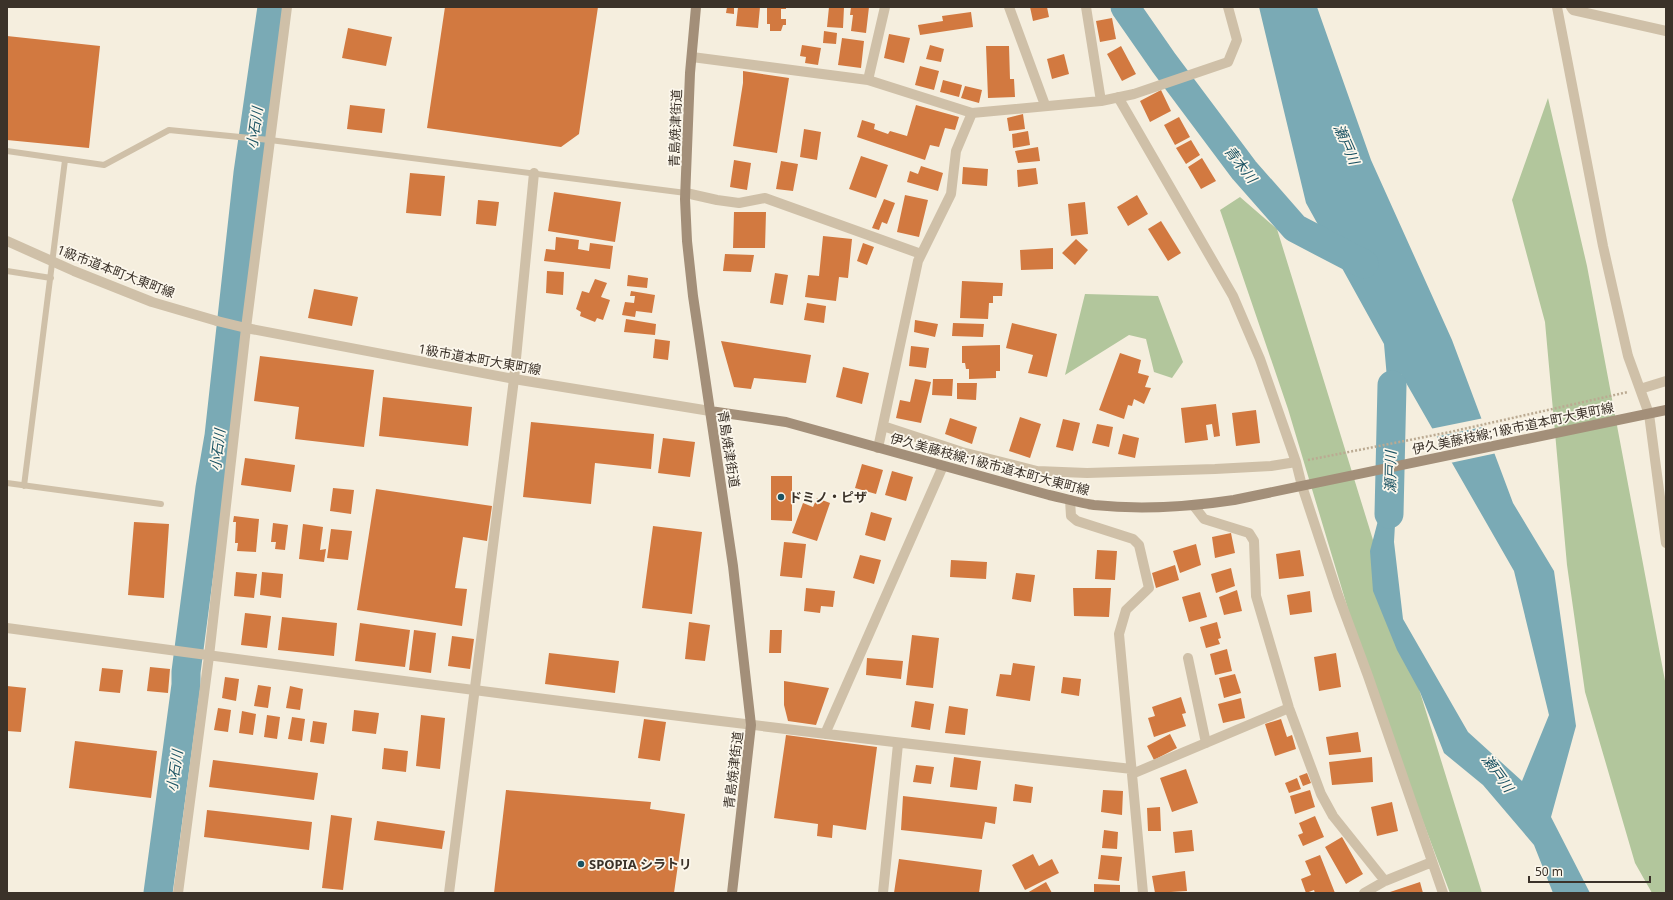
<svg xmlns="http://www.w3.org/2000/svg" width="1673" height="900" font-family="'Noto Sans','Noto Sans JP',sans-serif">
	<rect width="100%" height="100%" fill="#f5eede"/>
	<path fill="#b2c69c" d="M 1548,98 L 1587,266 L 1666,686 L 1666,893 L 1652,893 L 1635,863 L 1585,692 L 1567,565 L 1545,322 L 1512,200 Z
		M 1240,197 L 1277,229 L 1482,893 L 1450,893 L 1368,676 L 1288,409 L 1220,210 Z
		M 1085,294 L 1158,296 L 1183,362 L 1172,378 L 1154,372 L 1146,339 L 1129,335 L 1065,375 Z"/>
	<path fill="#7aaab5" d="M 1259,7 L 1317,7 L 1371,160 L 1452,340 L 1513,503 L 1554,571 L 1576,726 L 1551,817 L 1590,893 L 1553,893 L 1534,845 L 1483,785 L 1444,753 L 1420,692 L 1397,650 L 1373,591 L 1370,551 L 1390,475 L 1398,472 L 1394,542 L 1403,619 L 1468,732 L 1522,781 L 1549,715 L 1514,571 L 1401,374 L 1402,421 L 1391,424 L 1384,344 L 1306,203 Z"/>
	<path fill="#f5eede" d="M 1484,418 L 1487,426 L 1435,437 L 1430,429 Z
		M 1491,438 L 1497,453 L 1450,463 L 1441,448 Z"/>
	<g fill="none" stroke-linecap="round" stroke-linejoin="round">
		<path stroke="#7aaab5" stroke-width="29" d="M 1125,7 L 1164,63 L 1244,170 L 1295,228 L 1364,264
			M 1389,514 L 1392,385
			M 158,893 L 186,685 L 186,672 L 210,488 L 219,436 L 248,173 L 272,7"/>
	</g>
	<path fill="#d27940" d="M 445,7 L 598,7 L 579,134 L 561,147 L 427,128 Z
		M 727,7 L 734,7 L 734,14 L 726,13 Z
		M 738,7 L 760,7 L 758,28 L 736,26 Z
		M 767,7 L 786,7 L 786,9 L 781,9 L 781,19 L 786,19 L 786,25 L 783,25 L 781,31 L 770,31 L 770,24 L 767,24 Z
		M 829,7 L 844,7 L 843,28 L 827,27 Z
		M 851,7 L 869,7 L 866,33 L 851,31 L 853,15 L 850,15 Z
		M 1030,7 L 1047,7 L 1049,17 L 1033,21 Z
		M 971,12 L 973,27 L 920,35 L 918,25 L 943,21 L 942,16 Z
		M 1112,18 L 1116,39 L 1100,42 L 1096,21 Z
		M 348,28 L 392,37 L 386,66 L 342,58 Z
		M 824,31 L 837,33 L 836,44 L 823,43 Z
		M 889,34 L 910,38 L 904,63 L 884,58 Z
		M 7,36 L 100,46 L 89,148 L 7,140 Z
		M 842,38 L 864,41 L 861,68 L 838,65 Z
		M 802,45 L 821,48 L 818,65 L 805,63 L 806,57 L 800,56 Z
		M 930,45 L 944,49 L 941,62 L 926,59 Z
		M 986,46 L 1009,46 L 1010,79 L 1014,79 L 1015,97 L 988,98 Z
		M 1121,46 L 1136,74 L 1122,81 L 1107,54 Z
		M 1064,54 L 1069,74 L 1052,79 L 1047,59 Z
		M 920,66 L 939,71 L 934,90 L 915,85 Z
		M 743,71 L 789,78 L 777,153 L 733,146 L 743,83 Z
		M 943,80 L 962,85 L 959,97 L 940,92 Z
		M 965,86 L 982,90 L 979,103 L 961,98 Z
		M 1161,90 L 1171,111 L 1150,122 L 1140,101 Z
		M 350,105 L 385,109 L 382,133 L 347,129 Z
		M 916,105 L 959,117 L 955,130 L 945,128 L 939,147 L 930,145 L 925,160 L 857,137 L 862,120 L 875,124 L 874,129 L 888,134 L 890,131 L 907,136 Z
		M 1023,114 L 1025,129 L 1009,131 L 1007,118 Z
		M 1179,117 L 1190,137 L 1175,145 L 1164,125 Z
		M 804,129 L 821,132 L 817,160 L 800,157 Z
		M 1028,131 L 1030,145 L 1013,148 L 1012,134 Z
		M 1191,140 L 1200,155 L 1186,164 L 1176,148 Z
		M 1038,147 L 1040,161 L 1018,163 L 1015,151 Z
		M 861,156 L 888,165 L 876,198 L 849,189 Z
		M 1202,158 L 1216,181 L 1201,189 L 1188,167 Z
		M 734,160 L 751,163 L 747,190 L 730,187 Z
		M 781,161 L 798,164 L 793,191 L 776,189 Z
		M 921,166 L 943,173 L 938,191 L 907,182 L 910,171 L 918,174 Z
		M 963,167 L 988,169 L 987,186 L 962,184 Z
		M 1036,168 L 1038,184 L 1018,187 L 1017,170 Z
		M 410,173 L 445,176 L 441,216 L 406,213 Z
		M 554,192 L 621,202 L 615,242 L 548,231 Z
		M 905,195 L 928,200 L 919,237 L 897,232 Z
		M 1137,195 L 1148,214 L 1128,226 L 1117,207 Z
		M 884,199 L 895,203 L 887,224 L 882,222 L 879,230 L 872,228 Z
		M 478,200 L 499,202 L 496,226 L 476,224 Z
		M 1085,202 L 1088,234 L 1071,236 L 1068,204 Z
		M 734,212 L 766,212 L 765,248 L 733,248 Z
		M 1161,221 L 1181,253 L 1168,261 L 1148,229 Z
		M 823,236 L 852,239 L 848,278 L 839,277 L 836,301 L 805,297 L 808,275 L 819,276 Z
		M 556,237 L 579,240 L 578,249 L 589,251 L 590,243 L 613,246 L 610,269 L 544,261 L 546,249 L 555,250 Z
		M 1076,239 L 1088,250 L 1075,265 L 1062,253 Z
		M 863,243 L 874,247 L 867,265 L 857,261 Z
		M 1053,248 L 1053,269 L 1021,270 L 1020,250 Z
		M 725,254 L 754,255 L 751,272 L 723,271 Z
		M 547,271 L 564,272 L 563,295 L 546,293 Z
		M 775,273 L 788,275 L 783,305 L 770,303 Z
		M 628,275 L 648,278 L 647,288 L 627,286 Z
		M 595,279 L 607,283 L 601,297 L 610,300 L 603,320 L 597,318 L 595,322 L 580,316 L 581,312 L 576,309 L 582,291 L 589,293 Z
		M 962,281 L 1003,283 L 1002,296 L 993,296 L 993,303 L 989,303 L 988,319 L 960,318 Z
		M 314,289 L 358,297 L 352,326 L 308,318 Z
		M 631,291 L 655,295 L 652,313 L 636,311 L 635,317 L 622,315 L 625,302 L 634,303 L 635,296 L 630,296 Z
		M 807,303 L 826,306 L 824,323 L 804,320 Z
		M 626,319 L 656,324 L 655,335 L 624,332 Z
		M 915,320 L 938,324 L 935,337 L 914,332 Z
		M 953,323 L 984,324 L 983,337 L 952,336 Z
		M 1012,323 L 1057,334 L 1047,377 L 1028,373 L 1033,355 L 1006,348 Z
		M 655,339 L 670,341 L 668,360 L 653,358 Z
		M 721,341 L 811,355 L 806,383 L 754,378 L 751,389 L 734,387 Z
		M 1000,345 L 1000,371 L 996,371 L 996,378 L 969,379 L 969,369 L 966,369 L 965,363 L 962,363 L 962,346 Z
		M 911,346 L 929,348 L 926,368 L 909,366 Z
		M 1120,353 L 1141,360 L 1138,373 L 1149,376 L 1145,387 L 1151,388 L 1144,404 L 1134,399 L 1132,406 L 1128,405 L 1124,419 L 1099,410 Z
		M 260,356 L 374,370 L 364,447 L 295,439 L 299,407 L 254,401 Z
		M 843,367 L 869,373 L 862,404 L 836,397 Z
		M 915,379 L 931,382 L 921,423 L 896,418 L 900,400 L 910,402 Z
		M 933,379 L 953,379 L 952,396 L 932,395 Z
		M 957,383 L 977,383 L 976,400 L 957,399 Z
		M 383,397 L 472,407 L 468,446 L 379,436 Z
		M 1216,404 L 1220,436 L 1214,437 L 1212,424 L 1206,425 L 1208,440 L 1185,443 L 1181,408 Z
		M 1256,410 L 1260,443 L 1236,446 L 1232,413 Z
		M 1020,417 L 1041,424 L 1030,458 L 1009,451 Z
		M 950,418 L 977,427 L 972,444 L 945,434 Z
		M 1063,419 L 1080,423 L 1073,451 L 1056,447 Z
		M 531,422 L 654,434 L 651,469 L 595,463 L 591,504 L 523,497 Z
		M 1097,424 L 1113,427 L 1109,447 L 1092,443 Z
		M 1123,434 L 1139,438 L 1135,458 L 1118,454 Z
		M 663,438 L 695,442 L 690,477 L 658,473 Z
		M 245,458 L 295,465 L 291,492 L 241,485 Z
		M 862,464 L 883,470 L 876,494 L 855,488 Z
		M 892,471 L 913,477 L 906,501 L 885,495 Z
		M 771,476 L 792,476 L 792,521 L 771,520 Z
		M 333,488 L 354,490 L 351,514 L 330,511 Z
		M 376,489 L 492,506 L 487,541 L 463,537 L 455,588 L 467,589 L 462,626 L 357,610 Z
		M 817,498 L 830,503 L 817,541 L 792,533 L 803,503 L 813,507 Z
		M 871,512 L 892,518 L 885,541 L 865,535 Z
		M 234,516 L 259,519 L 256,552 L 237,551 L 238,543 L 235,543 L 236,522 L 233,522 Z
		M 134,522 L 169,524 L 164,598 L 128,595 Z
		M 273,523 L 288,525 L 285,550 L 275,549 L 276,542 L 271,542 Z
		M 303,524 L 323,527 L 320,550 L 326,549 L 324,562 L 299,559 Z
		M 653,526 L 702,532 L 692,614 L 642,608 Z
		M 331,529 L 352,531 L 348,560 L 327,558 Z
		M 1231,533 L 1235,553 L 1215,558 L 1212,537 Z
		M 784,542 L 806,544 L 802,578 L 780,576 Z
		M 1196,544 L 1201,565 L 1180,573 L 1173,551 Z
		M 1097,550 L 1117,551 L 1115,580 L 1095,579 Z
		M 1300,550 L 1304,576 L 1279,579 L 1276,554 Z
		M 860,555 L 881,560 L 874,584 L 853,578 Z
		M 951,560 L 987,562 L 986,579 L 950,577 Z
		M 1175,565 L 1179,580 L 1156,588 L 1152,573 Z
		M 1231,568 L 1235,586 L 1216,593 L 1211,574 Z
		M 236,572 L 257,574 L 254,598 L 234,596 Z
		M 262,572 L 283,574 L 281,598 L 260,595 Z
		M 1016,573 L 1035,575 L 1031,602 L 1012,599 Z
		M 806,588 L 835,591 L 833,607 L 821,606 L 820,613 L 804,611 Z
		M 1073,588 L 1111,588 L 1109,617 L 1074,616 Z
		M 1237,590 L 1242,611 L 1224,615 L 1219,597 Z
		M 1310,591 L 1312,612 L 1290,615 L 1287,595 Z
		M 1200,592 L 1207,617 L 1189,622 L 1182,597 Z
		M 245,613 L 271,616 L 267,648 L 241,645 Z
		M 282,617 L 337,623 L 334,656 L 278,650 Z
		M 689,622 L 710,625 L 705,661 L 685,659 Z
		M 1217,622 L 1221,638 L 1218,639 L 1220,644 L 1206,648 L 1200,627 Z
		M 360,623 L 410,630 L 405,667 L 355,661 Z
		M 414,630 L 436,633 L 431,673 L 409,670 Z
		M 770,630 L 782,630 L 781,653 L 769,653 Z
		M 912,635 L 939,638 L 933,688 L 906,685 Z
		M 452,636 L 474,639 L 470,669 L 448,666 Z
		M 1227,649 L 1232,671 L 1215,675 L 1210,654 Z
		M 549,653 L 619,661 L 615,693 L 545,684 Z
		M 1336,653 L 1341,687 L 1319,691 L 1314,657 Z
		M 867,658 L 903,661 L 901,679 L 866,675 Z
		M 1013,663 L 1035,666 L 1030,701 L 996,696 L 1000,674 L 1011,675 Z
		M 150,667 L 170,669 L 168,693 L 147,691 Z
		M 102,668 L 123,670 L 120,693 L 99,691 Z
		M 1235,674 L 1241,693 L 1224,698 L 1219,678 Z
		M 225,677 L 239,679 L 236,701 L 222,698 Z
		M 1063,677 L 1081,679 L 1079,696 L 1061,693 Z
		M 784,681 L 829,688 L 816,725 L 788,721 L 784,705 Z
		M 258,685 L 271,687 L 268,708 L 254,706 Z
		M 7,686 L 26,688 L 21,732 L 7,731 Z
		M 290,686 L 303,689 L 300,710 L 286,708 Z
		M 1181,697 L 1186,713 L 1182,714 L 1186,726 L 1154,737 L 1148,718 L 1155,716 L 1152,707 Z
		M 1241,698 L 1245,718 L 1223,723 L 1218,704 Z
		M 915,701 L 934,704 L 930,730 L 911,727 Z
		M 949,706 L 968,709 L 965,735 L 945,733 Z
		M 218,708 L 231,710 L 228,732 L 214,730 Z
		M 354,710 L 379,713 L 376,734 L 352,731 Z
		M 242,711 L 256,714 L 253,735 L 239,733 Z
		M 267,715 L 280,717 L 277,739 L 264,737 Z
		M 421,715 L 445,718 L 440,769 L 416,766 Z
		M 292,717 L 305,719 L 302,741 L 288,739 Z
		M 644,719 L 666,722 L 660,761 L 638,758 Z
		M 1281,719 L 1287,737 L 1292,735 L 1296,749 L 1275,756 L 1265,724 Z
		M 313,721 L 327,723 L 324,744 L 310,742 Z
		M 1358,732 L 1361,752 L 1329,755 L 1326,737 Z
		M 1170,734 L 1177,748 L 1154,760 L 1147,746 Z
		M 786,735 L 877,747 L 866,830 L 833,825 L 832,838 L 817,836 L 818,824 L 774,818 Z
		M 75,741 L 157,751 L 151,798 L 69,788 Z
		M 384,748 L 408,751 L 406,772 L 382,769 Z
		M 954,757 L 981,761 L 977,790 L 950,787 Z
		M 1372,757 L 1373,782 L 1332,785 L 1329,762 Z
		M 213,760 L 318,773 L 314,800 L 209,787 Z
		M 916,765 L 934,767 L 931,784 L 913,782 Z
		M 1186,769 L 1198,803 L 1172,812 L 1160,778 Z
		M 1307,773 L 1311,783 L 1303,786 L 1299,776 Z
		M 1297,778 L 1301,789 L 1289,793 L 1285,783 Z
		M 1015,784 L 1033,787 L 1031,803 L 1013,801 Z
		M 506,790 L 651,802 L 650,809 L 685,814 L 674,893 L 494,893 Z
		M 1103,790 L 1123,791 L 1122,815 L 1101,812 Z
		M 1310,790 L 1315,807 L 1295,814 L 1290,796 Z
		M 903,796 L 997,807 L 995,824 L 985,822 L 982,839 L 901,830 Z
		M 1392,802 L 1398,831 L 1377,836 L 1371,807 Z
		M 1160,807 L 1161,831 L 1148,831 L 1147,808 Z
		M 207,810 L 312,822 L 309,850 L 204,837 Z
		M 331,815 L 352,818 L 343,890 L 322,888 Z
		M 1315,816 L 1324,837 L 1303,846 L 1298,835 L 1303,833 L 1299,823 Z
		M 377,821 L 445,831 L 442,849 L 374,840 Z
		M 1104,830 L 1118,832 L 1117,849 L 1102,848 Z
		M 1192,830 L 1194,851 L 1175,853 L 1173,832 Z
		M 1342,837 L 1363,874 L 1346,884 L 1325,847 Z
		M 1033,854 L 1039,866 L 1052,859 L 1059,873 L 1025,890 L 1012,865 Z
		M 1101,855 L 1122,857 L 1119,881 L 1098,879 Z
		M 1320,855 L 1335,893 L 1315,893 L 1314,890 L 1306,893 L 1301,879 L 1311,875 L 1305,861 Z
		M 899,859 L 982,870 L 979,893 L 894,893 Z
		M 1185,871 L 1187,891 L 1155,893 L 1152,876 Z
		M 1046,882 L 1052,893 L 1027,893 Z
		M 1420,882 L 1423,893 L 1387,893 Z
		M 1094,884 L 1120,885 L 1120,893 L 1094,893 Z"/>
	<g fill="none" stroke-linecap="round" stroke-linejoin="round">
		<path stroke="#bbaa92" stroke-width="2.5" stroke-dasharray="2 2" stroke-linecap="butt" d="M 1308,460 L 1450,432 L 1628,392"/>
		<path stroke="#cfc0a8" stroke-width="6" d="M 7,151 L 104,165 L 169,130 L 270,140 L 686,193
			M 7,271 L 51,278
			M 7,483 L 161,504
			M 24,486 L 65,160"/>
		<path stroke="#cfc0a8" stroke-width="10" d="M 1009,7 L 1045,105
			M 1086,7 L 1101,101
			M 1557,7 L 1603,246 L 1628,356 L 1649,414 L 1666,543
			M 1571,7 L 1573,10 L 1666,31
			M 692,57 L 868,80 L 972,113 L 1101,101 L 1134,94 L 1228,62 L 1237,40 L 1228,7
			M 868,80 L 885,7
			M 1118,97 L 1233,296 L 1260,359 L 1296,462 L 1302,486 L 1338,595 L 1368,676 L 1443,893
			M 686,193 L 717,200 L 739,203 L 765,198 L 921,254
			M 1640,389 L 1666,381
			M 883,426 L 962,452 L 1037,471 L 1087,473 L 1215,469 L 1271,466 L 1296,462
			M 878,448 L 918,261 L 951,194 L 956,151 L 972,113
			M 1070,500 L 1071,516 L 1077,521 L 1133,539 L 1139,545 L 1149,588 L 1126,610 L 1119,634 L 1143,893
			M 1194,506 L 1204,519 L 1249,533 L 1254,541 L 1256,596 L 1289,708 L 1321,794 L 1333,816 L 1385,881
			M 7,628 C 381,679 756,728 1132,769
			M 1188,658 L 1206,743
			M 825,734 L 943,466
			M 1132,774 L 1289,708
			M 178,893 L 209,656 L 246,328 L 287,7
			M 449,893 L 514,379 L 534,173
			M 883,893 L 898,744
			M 1364,893 L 1385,881 L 1432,862"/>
		<path stroke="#cfc0a8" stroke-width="10" d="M 217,321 L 246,328 L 514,379 L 710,411"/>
		<path stroke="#a38f79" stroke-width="10" d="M 696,7 L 690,73 L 685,199 L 687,241 L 693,296 L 733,566 L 751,725 L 732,893
			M 710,411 L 786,422 L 1049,495 C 1064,498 1079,503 1094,505 C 1141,510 1188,507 1234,500 L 1666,410"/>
		<path stroke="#cfc0a8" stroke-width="10" d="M 7,241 L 74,271 L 152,302 L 217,321"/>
	</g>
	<g fill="#1a5262" stroke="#fcf7ec" stroke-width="1.5">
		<circle cx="781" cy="497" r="4"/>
		<circle cx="581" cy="864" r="4"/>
	</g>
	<g text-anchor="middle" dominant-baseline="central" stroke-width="3.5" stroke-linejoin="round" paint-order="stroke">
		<g font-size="13" fill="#3b3229" stroke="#fcf7ec">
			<text transform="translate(675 128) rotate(-88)">青島焼津街道</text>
			<text transform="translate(116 271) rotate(21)">1級市道本町大東町線</text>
			<text transform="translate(480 359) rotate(10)">1級市道本町大東町線</text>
			<text transform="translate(1513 428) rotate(-12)">伊久美藤枝線;1級市道本町大東町線</text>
			<text transform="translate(729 449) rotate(81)">青島焼津街道</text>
			<text transform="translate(990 464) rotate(15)">伊久美藤枝線;1級市道本町大東町線</text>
			<text transform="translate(733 770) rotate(-83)">青島焼津街道</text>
		</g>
		<g font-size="13" font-weight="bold" fill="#3b3229" stroke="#fcf7ec" text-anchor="start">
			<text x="789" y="497">ドミノ・ピザ</text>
			<text x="589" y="864">SPOPIA シラトリ</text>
		</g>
		<g font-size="14" font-style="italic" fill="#1a5262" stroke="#fcf7ec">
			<text transform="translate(254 128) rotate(-82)">小石川</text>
			<text transform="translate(1347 144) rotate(66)">瀬戸川</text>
			<text transform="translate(1241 164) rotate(52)">青木川</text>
			<text transform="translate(217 450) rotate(-83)">小石川</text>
			<text transform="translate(1390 472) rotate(-89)">瀬戸川</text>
			<text transform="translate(174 771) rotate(-82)">小石川</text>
			<text transform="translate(1498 773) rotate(54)">瀬戸川</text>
		</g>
	</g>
	<rect width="1673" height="900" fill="none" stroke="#3b3229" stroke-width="16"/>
	<path d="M1529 876v6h121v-6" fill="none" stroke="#3b3229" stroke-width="2"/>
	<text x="1535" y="876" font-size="12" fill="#3b3229" stroke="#fcf7ec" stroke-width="3" paint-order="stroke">50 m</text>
</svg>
